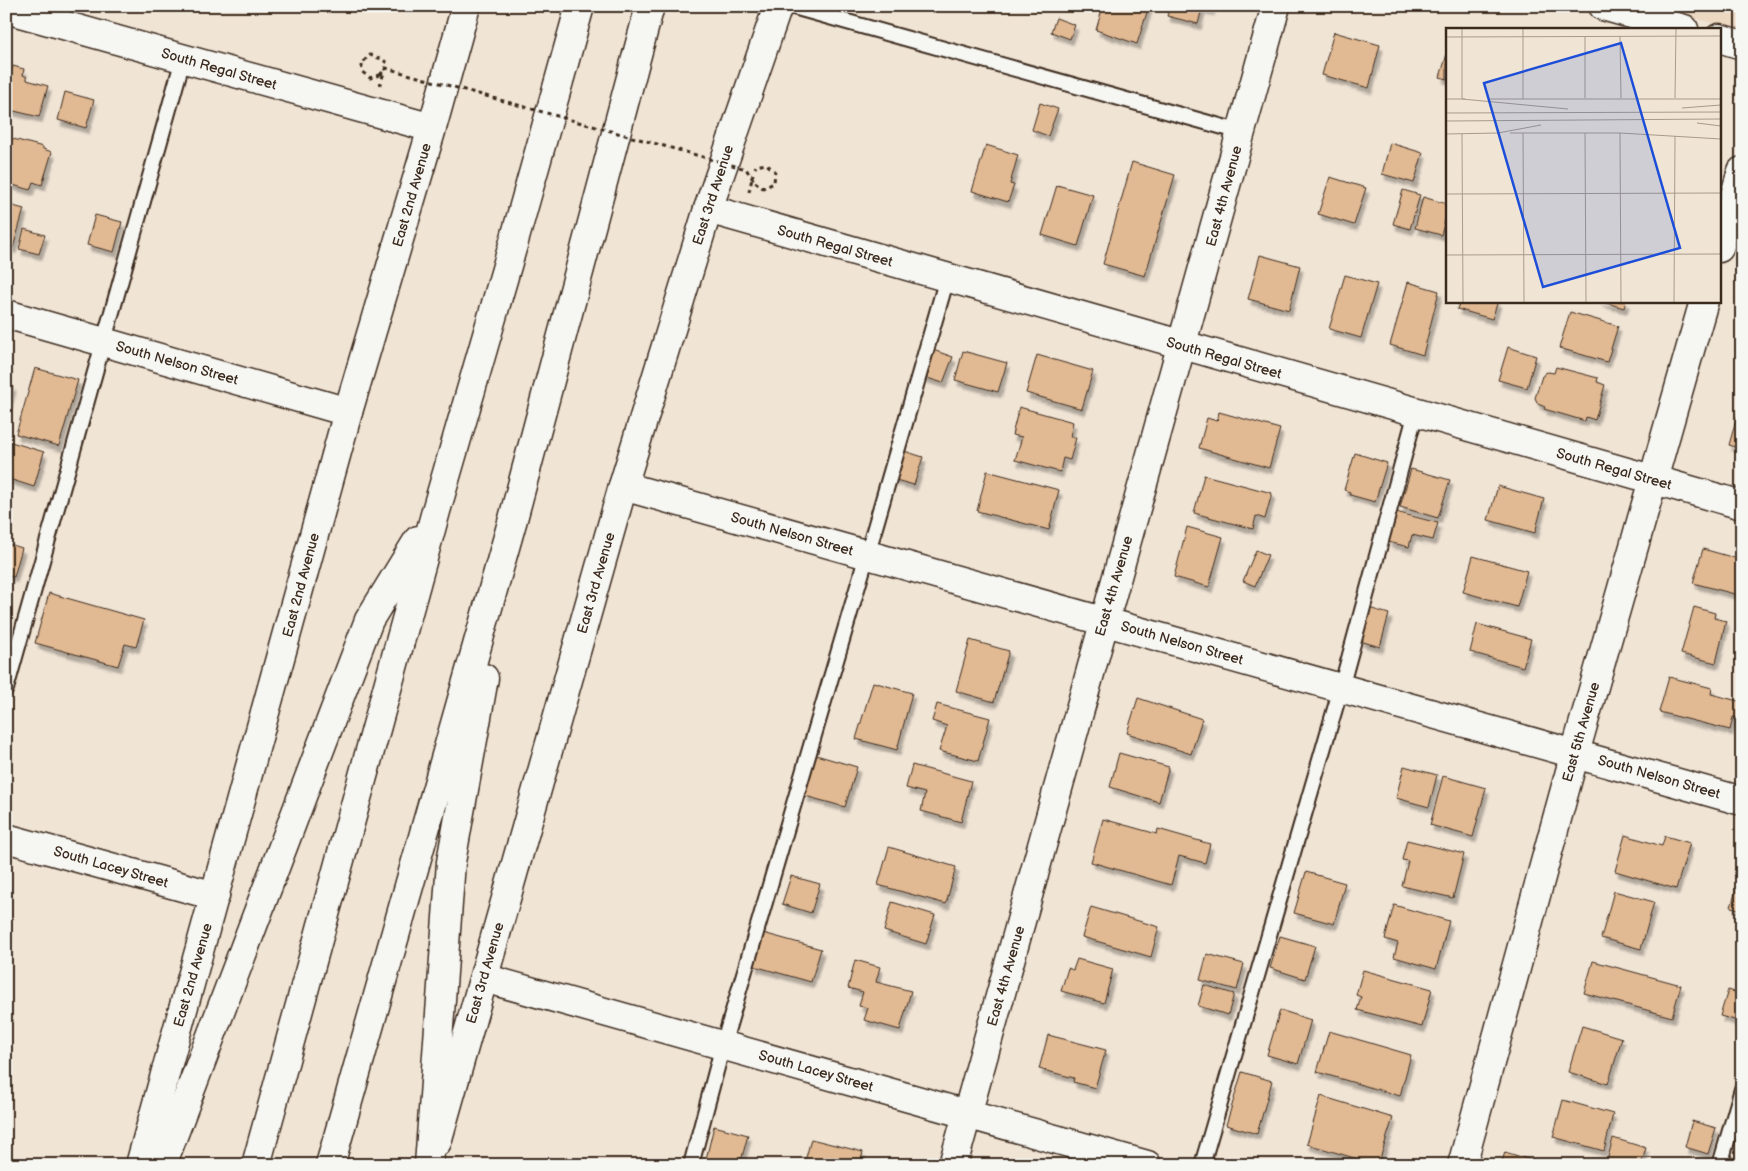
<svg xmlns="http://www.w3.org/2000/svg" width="1748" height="1171" font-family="'Balsamiq Sans',sans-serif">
	<defs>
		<filter id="shadow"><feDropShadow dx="3" dy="5.5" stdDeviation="1" flood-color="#0004"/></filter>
	</defs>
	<rect width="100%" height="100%" fill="#f0e4d5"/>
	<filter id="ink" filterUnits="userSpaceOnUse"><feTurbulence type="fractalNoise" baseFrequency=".02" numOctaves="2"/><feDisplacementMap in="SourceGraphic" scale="10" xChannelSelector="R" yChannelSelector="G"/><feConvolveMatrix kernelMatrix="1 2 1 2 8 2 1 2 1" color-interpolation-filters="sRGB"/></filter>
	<g filter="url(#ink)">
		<path fill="#ecd7c1" d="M 1673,6 L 1742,6 L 1742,32 L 1671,11 Z"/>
		<path fill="#e1b992" stroke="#3b2a1e" filter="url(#shadow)" d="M 1103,6 L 1149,6 L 1137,44 L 1096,30 Z
			M 1170,6 L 1212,6 L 1211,10 L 1202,8 L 1198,24 L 1167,16 Z
			M 1056,18 L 1075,25 L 1070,39 L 1051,32 Z
			M 1334,32 L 1380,45 L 1369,88 L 1322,75 Z
			M 1447,54 L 1447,79 L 1440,77 Z
			M 13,66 L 24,69 L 23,75 L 27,77 L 27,80 L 48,86 L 39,117 L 6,109 L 6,71 L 11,72 Z
			M 65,92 L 94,100 L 86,128 L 58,120 Z
			M 1040,103 L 1058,109 L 1048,136 L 1032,130 Z
			M 6,137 L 43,147 L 43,149 L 52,152 L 42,185 L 33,182 L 30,190 L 6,183 Z
			M 1390,143 L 1423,153 L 1414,183 L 1382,174 Z
			M 986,145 L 1018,155 L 1010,184 L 1014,185 L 1008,202 L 972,191 Z
			M 1132,162 L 1175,175 L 1145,276 L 1103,264 Z
			M 1330,177 L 1366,188 L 1354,225 L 1318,214 Z
			M 1057,185 L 1093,195 L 1078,246 L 1042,235 Z
			M 1403,190 L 1420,195 L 1410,229 L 1393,224 Z
			M 1423,197 L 1447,204 L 1447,213 L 1441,235 L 1415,228 Z
			M 6,204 L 24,209 L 13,248 L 6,246 Z
			M 95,215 L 122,222 L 114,252 L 87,245 Z
			M 24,229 L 45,235 L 39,254 L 19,249 Z
			M 1260,255 L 1300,266 L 1289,310 L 1248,299 Z
			M 1345,275 L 1377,284 L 1361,338 L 1329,329 Z
			M 1408,282 L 1439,291 L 1423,355 L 1390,345 Z
			M 1460,301 L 1498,301 L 1492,319 L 1457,309 Z
			M 1599,301 L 1626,301 L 1624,308 Z
			M 1570,312 L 1618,326 L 1607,362 L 1559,348 Z
			M 1508,347 L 1536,356 L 1527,388 L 1498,380 Z
			M 933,350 L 953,357 L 943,383 L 924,377 Z
			M 963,351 L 1007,363 L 998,392 L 955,380 Z
			M 1037,355 L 1093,371 L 1082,409 L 1026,393 Z
			M 1556,367 L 1598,378 L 1597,382 L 1605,385 L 1595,420 L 1586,417 L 1585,421 L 1544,409 L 1545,407 L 1538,404 L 1535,398 L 1542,376 L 1544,376 L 1545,373 L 1548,372 L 1554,373 Z
			M 35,368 L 78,380 L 59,446 L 16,434 Z
			M 6,384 L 13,386 L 6,412 Z
			M 1742,399 L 1742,449 L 1729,445 Z
			M 1019,407 L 1073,422 L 1070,437 L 1076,438 L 1070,460 L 1063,458 L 1060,472 L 1015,460 L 1022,437 L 1012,435 Z
			M 1219,412 L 1280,429 L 1269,468 L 1199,448 L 1207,418 L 1217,421 Z
			M 11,442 L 44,452 L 34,487 L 6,478 L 6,457 Z
			M 901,450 L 923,457 L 914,485 L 892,479 Z
			M 1355,453 L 1387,463 L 1375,502 L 1350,495 L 1350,492 L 1344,490 Z
			M 1411,469 L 1450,480 L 1438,518 L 1400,507 Z
			M 987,471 L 1059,490 L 1049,530 L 977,511 Z
			M 1204,475 L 1272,493 L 1265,519 L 1256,516 L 1253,529 L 1194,513 Z
			M 1498,486 L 1544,499 L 1535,533 L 1488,520 Z
			M 1396,512 L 1438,523 L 1433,540 L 1412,535 L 1409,547 L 1388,542 Z
			M 1187,527 L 1223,537 L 1209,587 L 1174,577 Z
			M 6,543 L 22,548 L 14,577 L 6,575 Z
			M 1703,549 L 1742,560 L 1742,596 L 1693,583 Z
			M 1256,550 L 1268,555 L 1255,586 L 1243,581 Z
			M 1473,556 L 1527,571 L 1517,607 L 1463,592 Z
			M 49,593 L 144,620 L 136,647 L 125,644 L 118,666 L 35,643 Z
			M 1694,607 L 1715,613 L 1714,618 L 1726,621 L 1716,663 L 1681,654 Z
			M 1369,608 L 1389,614 L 1380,647 L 1360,641 Z
			M 1477,624 L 1531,639 L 1523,667 L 1470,652 Z
			M 970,640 L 1009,651 L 994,702 L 956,691 Z
			M 1669,677 L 1712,688 L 1711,694 L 1742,702 L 1742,719 L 1733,717 L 1730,730 L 1659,712 Z
			M 873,682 L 912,693 L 897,750 L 856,739 Z
			M 1138,698 L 1202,719 L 1191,754 L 1127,733 Z
			M 937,704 L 990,718 L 978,761 L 939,751 L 947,726 L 932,721 Z
			M 1119,753 L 1169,767 L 1159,802 L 1110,787 Z
			M 816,755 L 857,767 L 845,807 L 805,796 Z
			M 912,765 L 971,781 L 961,822 L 921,811 L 925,793 L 906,788 Z
			M 1404,766 L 1437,775 L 1429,807 L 1396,798 Z
			M 1443,776 L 1486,788 L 1473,837 L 1430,825 Z
			M 1103,819 L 1157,834 L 1158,829 L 1210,844 L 1205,863 L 1179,856 L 1171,885 L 1091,862 Z
			M 1625,835 L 1662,846 L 1665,836 L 1690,843 L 1676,889 L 1615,871 Z
			M 1407,840 L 1464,854 L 1453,898 L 1402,886 L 1408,861 L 1402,860 Z
			M 889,847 L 956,867 L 946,904 L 878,885 Z
			M 1742,870 L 1742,910 L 1731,907 Z
			M 1306,872 L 1345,883 L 1334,924 L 1294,913 Z
			M 791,876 L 820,884 L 811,913 L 782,904 Z
			M 1614,891 L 1654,902 L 1641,949 L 1601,938 Z
			M 892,902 L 935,915 L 926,944 L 884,931 Z
			M 1394,905 L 1449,921 L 1436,969 L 1394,957 L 1398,943 L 1385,939 Z
			M 1091,907 L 1159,927 L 1151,957 L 1082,937 Z
			M 763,933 L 821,949 L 811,982 L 754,966 Z
			M 1280,936 L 1315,946 L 1305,979 L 1270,968 Z
			M 1207,954 L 1244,964 L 1237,990 L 1200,980 Z
			M 1077,959 L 1113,969 L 1104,1003 L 1061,991 L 1068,968 L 1073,970 Z
			M 855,960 L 880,967 L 876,982 L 911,991 L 900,1030 L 864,1020 L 868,1008 L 859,1006 L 863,992 L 848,988 Z
			M 1593,961 L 1681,985 L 1672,1017 L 1584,993 Z
			M 1363,970 L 1432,989 L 1422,1027 L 1357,1010 L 1361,997 L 1356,995 Z
			M 1204,985 L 1234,994 L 1228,1015 L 1198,1006 Z
			M 1728,990 L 1742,994 L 1742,1022 L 1720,1016 Z
			M 1280,1010 L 1311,1020 L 1298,1064 L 1267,1055 Z
			M 1582,1026 L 1622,1038 L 1608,1084 L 1568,1072 Z
			M 1329,1031 L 1411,1055 L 1400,1096 L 1317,1072 Z
			M 1048,1035 L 1106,1050 L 1095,1088 L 1073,1082 L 1074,1078 L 1039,1069 Z
			M 1242,1072 L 1272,1081 L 1257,1134 L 1226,1125 Z
			M 1321,1096 L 1393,1118 L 1378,1165 L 1307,1144 Z
			M 1563,1100 L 1613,1114 L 1604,1151 L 1553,1137 Z
			M 1692,1121 L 1716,1128 L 1708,1154 L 1685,1147 Z
			M 714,1126 L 748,1135 L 740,1165 L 728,1165 L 706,1159 Z
			M 1613,1138 L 1646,1148 L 1641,1165 L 1620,1165 L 1607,1161 Z
			M 811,1139 L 863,1152 L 860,1165 L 804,1165 Z
			M 1505,1152 L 1547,1165 L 1501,1165 Z"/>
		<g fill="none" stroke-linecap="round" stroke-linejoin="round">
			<defs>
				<path id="lane" d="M 790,6 L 1241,132
					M 6,689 L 183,59
					M 691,1165 L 723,1045 L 867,555 L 947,278
					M 1202,1165 L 1341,688 L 1416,412
					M 1720,1165 L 1742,1089"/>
				<path id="street" d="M 1603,6 L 1684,29
					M 6,9 L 432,128
					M 1719,38 L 1742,45
					M 708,209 L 1742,505
					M 6,314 L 348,412
					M 623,486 L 1742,801
					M 6,838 L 215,896
					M 484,978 L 1147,1165
					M 953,1165 L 1276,6"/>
				<path id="secondary" d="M 1719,248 L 1742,171
					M 437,1142 L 623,486 L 708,209 L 778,6
					M 140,1165 L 348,412 L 432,128 L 466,6
					M 1462,1165 L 1575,753 L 1704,301"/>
				<path id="highway" d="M 162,1165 L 369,620 L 418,540
					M 256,1165 L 436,511 L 515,238 L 580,6
					M 330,1165 L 513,519 L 650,6
					M 429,1165 L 451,862 L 484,678"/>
			</defs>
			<use href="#lane" stroke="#3b2a1e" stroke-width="18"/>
			<use href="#street" stroke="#3b2a1e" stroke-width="31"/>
			<use href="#secondary" stroke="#3b2a1e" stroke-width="31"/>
			<use href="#highway" stroke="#3b2a1e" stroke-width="31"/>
			<path stroke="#3b2a1e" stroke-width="3" stroke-dasharray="4 4" stroke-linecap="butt" d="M 380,75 L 370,78 L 361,71 L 363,62 L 370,55 L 382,59 L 387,63 L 380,85
				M 755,182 L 763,188 L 774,183 L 775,171 L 766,164 L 756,166 L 755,168
				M 749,192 L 753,174"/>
			<use href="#lane" stroke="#f6f6f2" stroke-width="14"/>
			<use href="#street" stroke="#f6f6f2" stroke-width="28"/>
			<use href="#secondary" stroke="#f6f6f2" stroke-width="28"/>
			<use href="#highway" stroke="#f6f6f2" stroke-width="28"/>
			<path stroke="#3b2a1e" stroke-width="3" stroke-dasharray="4 4" stroke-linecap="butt" d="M 380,75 L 386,68 L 746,169 L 755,182"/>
		</g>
	</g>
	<g text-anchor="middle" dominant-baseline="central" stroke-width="5" stroke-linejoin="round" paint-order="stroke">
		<g font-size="14" fill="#3b2a1e" stroke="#f6f6f2">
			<text transform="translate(219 69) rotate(16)">South Regal Street</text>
			<text transform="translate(412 195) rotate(-74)">East 2nd Avenue</text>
			<text transform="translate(713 195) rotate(-72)">East 3rd Avenue</text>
			<text transform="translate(1224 196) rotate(-75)">East 4th Avenue</text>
			<text transform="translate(835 246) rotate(16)">South Regal Street</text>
			<text transform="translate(1224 358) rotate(16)">South Regal Street</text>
			<text transform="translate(177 363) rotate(16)">South Nelson Street</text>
			<text transform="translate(1614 469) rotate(16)">South Regal Street</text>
			<text transform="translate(792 534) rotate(16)">South Nelson Street</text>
			<text transform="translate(596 583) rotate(-74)">East 3rd Avenue</text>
			<text transform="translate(301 585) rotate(-75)">East 2nd Avenue</text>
			<text transform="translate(1114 586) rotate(-74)">East 4th Avenue</text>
			<text transform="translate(1182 643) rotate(16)">South Nelson Street</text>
			<text transform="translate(1581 732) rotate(-74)">East 5th Avenue</text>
			<text transform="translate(1659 777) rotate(16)">South Nelson Street</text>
			<text transform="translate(111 867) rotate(16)">South Lacey Street</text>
			<text transform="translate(485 973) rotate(-74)">East 3rd Avenue</text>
			<text transform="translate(193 975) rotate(-74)">East 2nd Avenue</text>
			<text transform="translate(1006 976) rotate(-74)">East 4th Avenue</text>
			<text transform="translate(816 1071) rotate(16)">South Lacey Street</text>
		</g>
	</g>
	<g transform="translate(1446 28)">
		<rect width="275" height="275" fill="#f0e4d5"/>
		<path fill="none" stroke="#a89a8c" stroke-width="1" d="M 77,0 L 77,71M 139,8 L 139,70M 174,8 L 175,70M 0,9 L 275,8M 229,70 L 230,0M 0,71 L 19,71M 16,71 L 16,0M 16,71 L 122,81M 44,71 L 275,71M 236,80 L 275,77M 0,85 L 275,84M 0,93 L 275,91M 251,95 L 275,98M 52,105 L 95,97M 64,105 L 174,105 L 275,111M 77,105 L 78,275M 139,105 L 140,275M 174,105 L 175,275M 0,106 L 52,105M 16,106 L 17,275M 0,166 L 275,165M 0,227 L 275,226M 228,275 L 229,108"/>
		<path fill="#1d4ed8" fill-opacity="0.15" stroke="#1d4ed8" stroke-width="2.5" d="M 175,15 L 234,220 L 97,259 L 38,55 Z"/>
		<rect width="275" height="275" fill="none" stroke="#3b2a1e" stroke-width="2.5"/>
	</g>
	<rect width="1748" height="1171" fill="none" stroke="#f6f6f2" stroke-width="25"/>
	<rect x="12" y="12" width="1723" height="1146" fill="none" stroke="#3b2a1e" stroke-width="2" filter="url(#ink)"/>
</svg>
